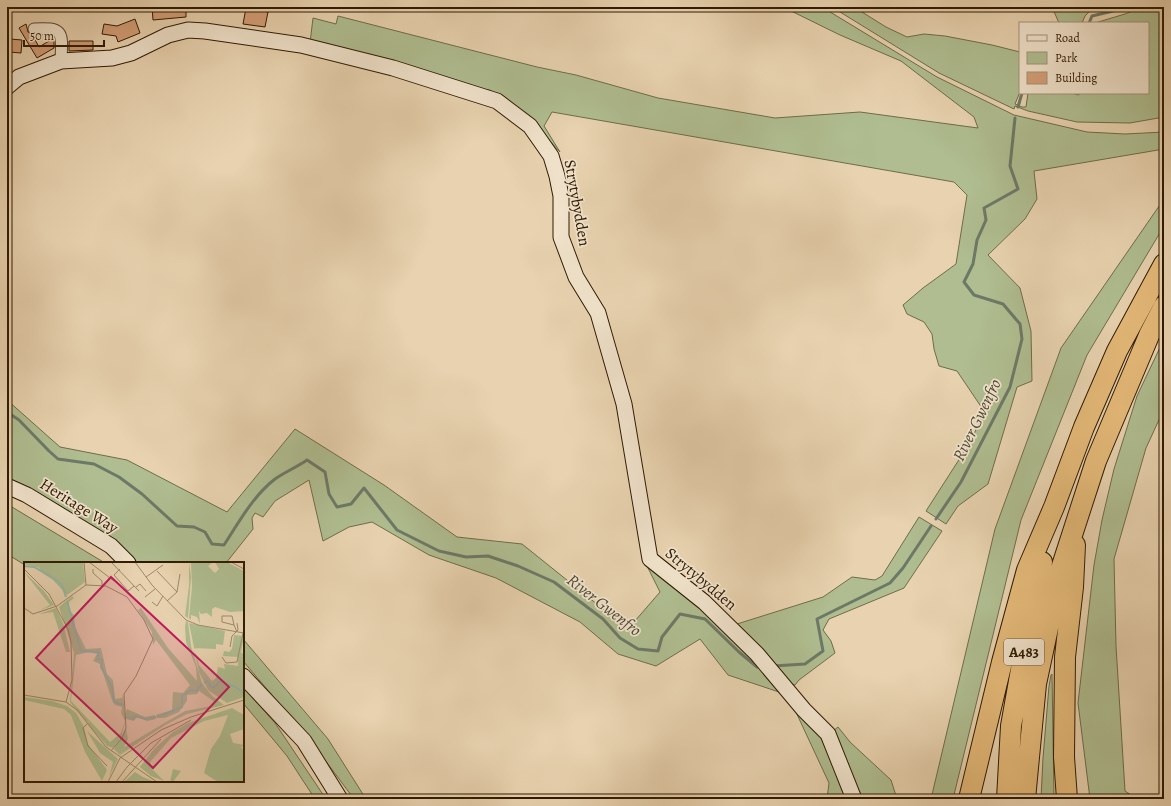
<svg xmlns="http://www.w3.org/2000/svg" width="1171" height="806" font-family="Alegreya,serif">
	<rect width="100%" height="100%" fill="#e8d2af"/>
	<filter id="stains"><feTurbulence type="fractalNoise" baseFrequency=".005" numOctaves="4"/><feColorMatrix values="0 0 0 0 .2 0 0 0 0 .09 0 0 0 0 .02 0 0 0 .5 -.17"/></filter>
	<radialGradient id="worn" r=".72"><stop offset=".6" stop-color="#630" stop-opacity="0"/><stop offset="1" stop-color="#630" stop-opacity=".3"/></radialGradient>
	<path fill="#afbd90" stroke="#6f6c49" d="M 783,7 L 822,7 L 937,77 L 1014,115 L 1087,132 L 1125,134 L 1164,132 L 1164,149 L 1034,171 L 1037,199 L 1025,219 L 988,255 L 1020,288 L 1031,331 L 1032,381 L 1017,387 L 988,484 L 958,506 L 946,524 L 926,511 L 971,441 L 984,411 L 957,371 L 939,366 L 934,349 L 932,334 L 924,322 L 907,314 L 903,305 L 923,288 L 956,264 L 967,195 L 954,182 L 552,112 L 544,126 L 560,152 L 539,129 L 490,90 L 472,89 L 310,43 L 313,18 L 336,24 L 338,16 L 537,67 L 576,75 L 658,98 L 775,118 L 860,112 L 978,128 L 974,117 L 901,61 L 840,35 Z
		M 832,7 L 854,7 L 886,27 L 907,37 L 924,34 L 945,36 L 992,45 L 1020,52 L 1020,92 L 1015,104 L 1022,107 L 1026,107 L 1028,93 L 1072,93 L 1078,95 L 1081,93 L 1148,93 L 1148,23 L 1095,23 L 1125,14 L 1142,7 L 1164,7 L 1164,117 L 1130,123 L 1077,122 L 1028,111 L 1015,106 L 1014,109 L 939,73 Z
		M 1052,7 L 1113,7 L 1103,11 L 1090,11 L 1085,16 L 1082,23 L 1059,23 Z
		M 1164,199 L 1164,226 L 1087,355 L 1021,520 L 953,799 L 931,799 L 995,529 L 1061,348 Z
		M 1164,339 L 1164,409 L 1146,448 L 1114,559 L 1116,646 L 1125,791 L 1137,799 L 1090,799 L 1078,703 L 1094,565 L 1102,520 L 1114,469 L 1137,396 Z
		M 7,400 L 60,447 L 127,460 L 227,512 L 295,429 L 384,485 L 457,537 L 522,544 L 628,629 L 660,592 L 647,566 L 736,637 L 742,650 L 756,660 L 766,653 L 737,624 L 823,597 L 852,577 L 875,580 L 882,576 L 919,517 L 942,531 L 904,588 L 829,619 L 823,630 L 831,641 L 835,653 L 799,680 L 795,685 L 787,683 L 824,737 L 838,780 L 847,799 L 827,799 L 829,783 L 788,695 L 728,675 L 700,639 L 656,666 L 618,654 L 580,622 L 496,578 L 429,555 L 372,522 L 349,527 L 323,541 L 309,480 L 275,501 L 263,517 L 255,513 L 252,518 L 253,529 L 226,563 L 136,563 L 111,544 L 7,482 Z
		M 7,504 L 105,563 L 25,563 L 25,565 L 7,554 Z
		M 243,639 L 328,739 L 366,799 L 354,799 L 307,736 L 243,661 Z
		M 1052,674 L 1054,799 L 1041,799 L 1043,758 L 1049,686 L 1051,675 Z
		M 243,687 L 275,723 L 326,799 L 315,799 L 287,756 L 243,703 Z
		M 838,727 L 850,742 L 891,780 L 897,799 L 859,799 L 832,732 Z"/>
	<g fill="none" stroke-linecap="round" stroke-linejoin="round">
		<path stroke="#6d7967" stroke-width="3" d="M 1089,23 L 1092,16 L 1130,7
			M 1018,107 L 1022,93
			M 7,412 L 19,420 L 49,451 L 58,459 L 94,464 L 119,477 L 142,494 L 177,526 L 194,527 L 205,532 L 212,544 L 224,545 C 239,522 253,496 275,479 C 285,472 297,467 307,460 L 325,472 L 329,494 L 337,507 L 351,504 L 364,488 L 397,530 L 439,551 L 466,557 L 488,556 L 518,566 L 554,582 L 603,619 L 620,638 L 638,649 L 658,651 L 662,637 L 680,614 L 705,619 L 739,652 L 757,667 L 762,667
			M 936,519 L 961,482 L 1010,387 L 1022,339 L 1020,324 L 1003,304 L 974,295 L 964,282 L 973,264 L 977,240 L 986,220 L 984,208 L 1018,189 L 1010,166 L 1015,118
			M 773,666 L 805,664 L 823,651 L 817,619 L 890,583 L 903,568 L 931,526"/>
	</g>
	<path fill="#d49e77" stroke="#2f1a02" d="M 152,7 L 186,7 L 186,17 L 153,20 Z
		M 246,8 L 268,12 L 265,27 L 243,24 Z
		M 135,19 L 140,33 L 118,42 L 116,36 L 102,34 L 104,24 L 117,26 Z
		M 26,24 L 28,32 L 33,36 L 39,47 L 54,38 L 54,48 L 37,58 L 19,28 Z
		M 10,39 L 22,40 L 21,53 L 9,52 Z
		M 69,41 L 93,41 L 93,50 L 69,51 Z"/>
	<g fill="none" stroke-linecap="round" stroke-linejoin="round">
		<defs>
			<path id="street" d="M 34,29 C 65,27 62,33 61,61"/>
			<path id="secondary" d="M 7,87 L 19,77 L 61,61 L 112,58 L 131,53 L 168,35 L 188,30 L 205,31 L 301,45 L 393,68 L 497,101 L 530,126 L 551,156 L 557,176 L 561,196 L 561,237 L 576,277 L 598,313 L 624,404 L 650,559 L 704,602 L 757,654 L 804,710 L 828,734 L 854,799
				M 7,486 L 27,495 L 111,546 L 128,563
				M 243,676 L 304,741 L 340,799"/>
			<path id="highway" d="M 969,799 L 1002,662 L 1027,570 L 1054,507 L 1084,427 L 1117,351 L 1164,264
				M 1007,799 L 1011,726 L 1022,664 L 1042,562
				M 1025,799 L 1036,684 L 1060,572 L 1096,461 L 1150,333 L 1164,306
				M 1067,799 L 1064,757 L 1065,657 L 1073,587 L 1075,545"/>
		</defs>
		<use href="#street" stroke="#5d482d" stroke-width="13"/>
		<use href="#secondary" stroke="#2f1a02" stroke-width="17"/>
		<use href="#highway" stroke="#2f1a02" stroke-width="22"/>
		<use href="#street" stroke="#f0e2cb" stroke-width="11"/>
		<use href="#secondary" stroke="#f0e2cb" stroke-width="15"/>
		<use href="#highway" stroke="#e4b978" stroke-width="20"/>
	</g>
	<g text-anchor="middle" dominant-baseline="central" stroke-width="3.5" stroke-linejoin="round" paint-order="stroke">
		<rect fill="#f0e2cb" stroke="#69563e" stroke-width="1" x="1004" y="639" width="40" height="26" rx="3"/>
		<g font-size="15" font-weight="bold" fill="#2f1a02">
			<text x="1024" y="652">A483</text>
		</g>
		<g font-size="16" fill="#2f1a02" stroke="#f0e2cb">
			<text transform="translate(577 203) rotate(80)">Strytybydden</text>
			<text transform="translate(79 506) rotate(32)">Heritage Way</text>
			<text transform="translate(701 579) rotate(40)">Strytybydden</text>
		</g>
		<g font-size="17" font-style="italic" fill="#4e4934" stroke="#f0e2cb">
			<text transform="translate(977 420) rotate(-64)">River Gwenfro</text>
			<text transform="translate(604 605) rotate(38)">River Gwenfro</text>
		</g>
	</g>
	<g transform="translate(24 562)">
		<rect width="220" height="220" fill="#e8d2af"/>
		<path d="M 0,0 L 59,0 L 61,20 L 43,33 L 29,18 L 14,8 L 16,6 L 0,2 ZM 165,0 L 167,15 L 164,56 L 161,54 L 165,24 ZM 167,0 L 189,0 L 184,4 L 191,11 L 195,7 L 191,0 L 203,0 L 220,9 L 220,49 L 206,50 L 191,45 L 188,47 L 188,55 L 183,51 L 177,52 L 175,49 L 176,62 L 173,55 L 167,53 L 167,58 L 165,56 L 168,25 ZM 0,10 L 20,29 L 30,43 L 16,48 L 26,43 ZM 48,34 L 50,36 L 45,40 L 45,48 L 50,53 L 51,65 L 62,87 L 77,86 L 83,112 L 89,118 L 91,137 L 98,136 L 99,132 L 101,152 L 103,147 L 121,155 L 131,153 L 132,157 L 123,159 L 113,155 L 110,159 L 102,157 L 97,176 L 89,186 L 83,184 L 63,161 L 66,159 L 63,160 L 46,140 L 50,91 L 35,45 ZM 65,90 L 73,92 L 69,99 L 76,102 L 88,138 L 91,143 L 98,145 L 97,151 L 101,159 L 97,171 L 86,180 L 47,139 L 52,93 ZM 32,46 L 39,61 L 46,90 L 42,90 L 29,50 L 15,52 ZM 117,46 L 144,86 L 173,119 L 172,105 L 162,80 L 161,65 L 162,59 L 164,60 L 167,84 L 178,121 L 188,134 L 200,143 L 163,152 L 141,163 L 96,193 L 90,187 L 102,166 L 104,177 L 100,185 L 161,149 L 188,144 L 191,140 L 175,129 L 173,132 L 163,133 L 163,139 L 155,150 L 141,156 L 133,156 L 132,153 L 148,148 L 149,130 L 159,131 L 166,123 L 132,78 L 129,83 L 128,70 L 114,48 ZM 165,61 L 201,69 L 199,83 L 192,82 L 192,87 L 170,86 L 175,103 L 188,119 L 192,116 L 194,105 L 201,107 L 200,102 L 214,104 L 214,95 L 199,94 L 200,89 L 205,90 L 208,87 L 210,73 L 220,74 L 217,91 L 220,92 L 220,135 L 203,141 L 184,128 L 175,110 ZM 0,135 L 28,139 L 43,144 L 52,151 L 60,165 L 64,182 L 83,208 L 78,219 L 61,190 L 47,153 L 40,147 L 0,138 ZM 208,146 L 220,153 L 220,167 L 206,172 L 209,181 L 220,183 L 217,185 L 220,189 L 220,220 L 194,220 L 180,211 L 187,187 L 196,174 L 204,153 L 180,159 L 147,176 L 126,200 L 128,207 L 140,219 L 127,214 L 116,205 L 130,187 L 149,170 L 164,161 ZM 63,169 L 94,197 L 85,215 L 89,200 L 76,191 ZM 149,207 L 157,209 L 149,220 L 146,220 ZM 111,210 L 119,215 L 131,220 L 100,220 Z" fill="#afbd90" fill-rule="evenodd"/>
		<path fill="none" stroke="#97b8aa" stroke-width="2" d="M 0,4 L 10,5 L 31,17 L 38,23 L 42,35M 43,39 L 57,89 L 75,90 L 73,97 L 78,98 L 77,105 L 88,125 L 90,140 L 100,143M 180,121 L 183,119 L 187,125 L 191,125 L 196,119 L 212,125 L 220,132M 103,155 L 109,157 L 111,154 L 122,157 L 132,155M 133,155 L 158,145 L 158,134 L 167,128 L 172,129 L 178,122"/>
		<path fill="none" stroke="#9e886a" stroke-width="1" d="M 60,0 L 62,23M 65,0 L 90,19M 87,0 L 115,29M 111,0 L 128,23 L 162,58 L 174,63 L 220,71M 207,0 L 220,7M 0,7 L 25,32 L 44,67 L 47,80 L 48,118 L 42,140M 69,7 L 69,11 L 78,19 L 78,24M 96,7 L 90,13 L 104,29 L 110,24M 133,9 L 153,30M 122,15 L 139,3M 62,23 L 82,24 L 103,35 L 120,58 L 129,77 L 112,114 L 100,132 L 102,166 L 98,176 L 87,189M 112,25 L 116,22 L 122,29M 121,35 L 131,27M 143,39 L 153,30 L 156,12M 128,40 L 133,44 L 139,34M 0,46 L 9,52 L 33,44 L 62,23M 210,63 L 208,54 L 198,54 L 198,60 L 210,63 L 213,70M 206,85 L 208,74 L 214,68 L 213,61M 198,95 L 202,101 L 213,100 L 219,71M 0,133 L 42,140 L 53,148 L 82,185 L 133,220M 63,162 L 59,166 L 64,184 L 83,204M 84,220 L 96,196 L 137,168 L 167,155 L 220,138M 92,220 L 103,205 L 127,181 L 167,158M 98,220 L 137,177"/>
		<path fill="#c2185b" fill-opacity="0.15" stroke="#c2185b" stroke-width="2" d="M 87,15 L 205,125 L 129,206 L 12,96 Z"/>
		<rect width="220" height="220" fill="none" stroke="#2f1a02" stroke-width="2"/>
	</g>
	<rect width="1171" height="806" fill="none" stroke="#e8d2af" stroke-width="24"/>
	<rect x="8" y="8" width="1155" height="790" fill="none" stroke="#2f1a02" stroke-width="2"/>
	<rect x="12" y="12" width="1147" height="782" fill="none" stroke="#2f1a02"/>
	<rect x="1019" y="22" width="130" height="72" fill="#f0e2cb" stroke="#a3927b"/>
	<rect x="1027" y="35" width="20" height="6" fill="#f0e2cb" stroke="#a3927b"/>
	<text x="1055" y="42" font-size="12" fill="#2f1a02">Road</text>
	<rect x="1027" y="52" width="20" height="12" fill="#afbd90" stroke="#a3927b"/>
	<text x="1055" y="62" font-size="12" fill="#2f1a02">Park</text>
	<rect x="1027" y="72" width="20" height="12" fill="#d49e77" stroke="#a3927b"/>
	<text x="1055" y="82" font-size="12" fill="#2f1a02">Building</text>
	<path d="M24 40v6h80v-6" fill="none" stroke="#2f1a02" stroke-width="2"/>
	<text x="30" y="40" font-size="12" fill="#2f1a02" stroke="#f0e2cb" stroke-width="3" paint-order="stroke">50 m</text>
	<rect width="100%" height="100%" filter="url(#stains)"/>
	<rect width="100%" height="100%" fill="url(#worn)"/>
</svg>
